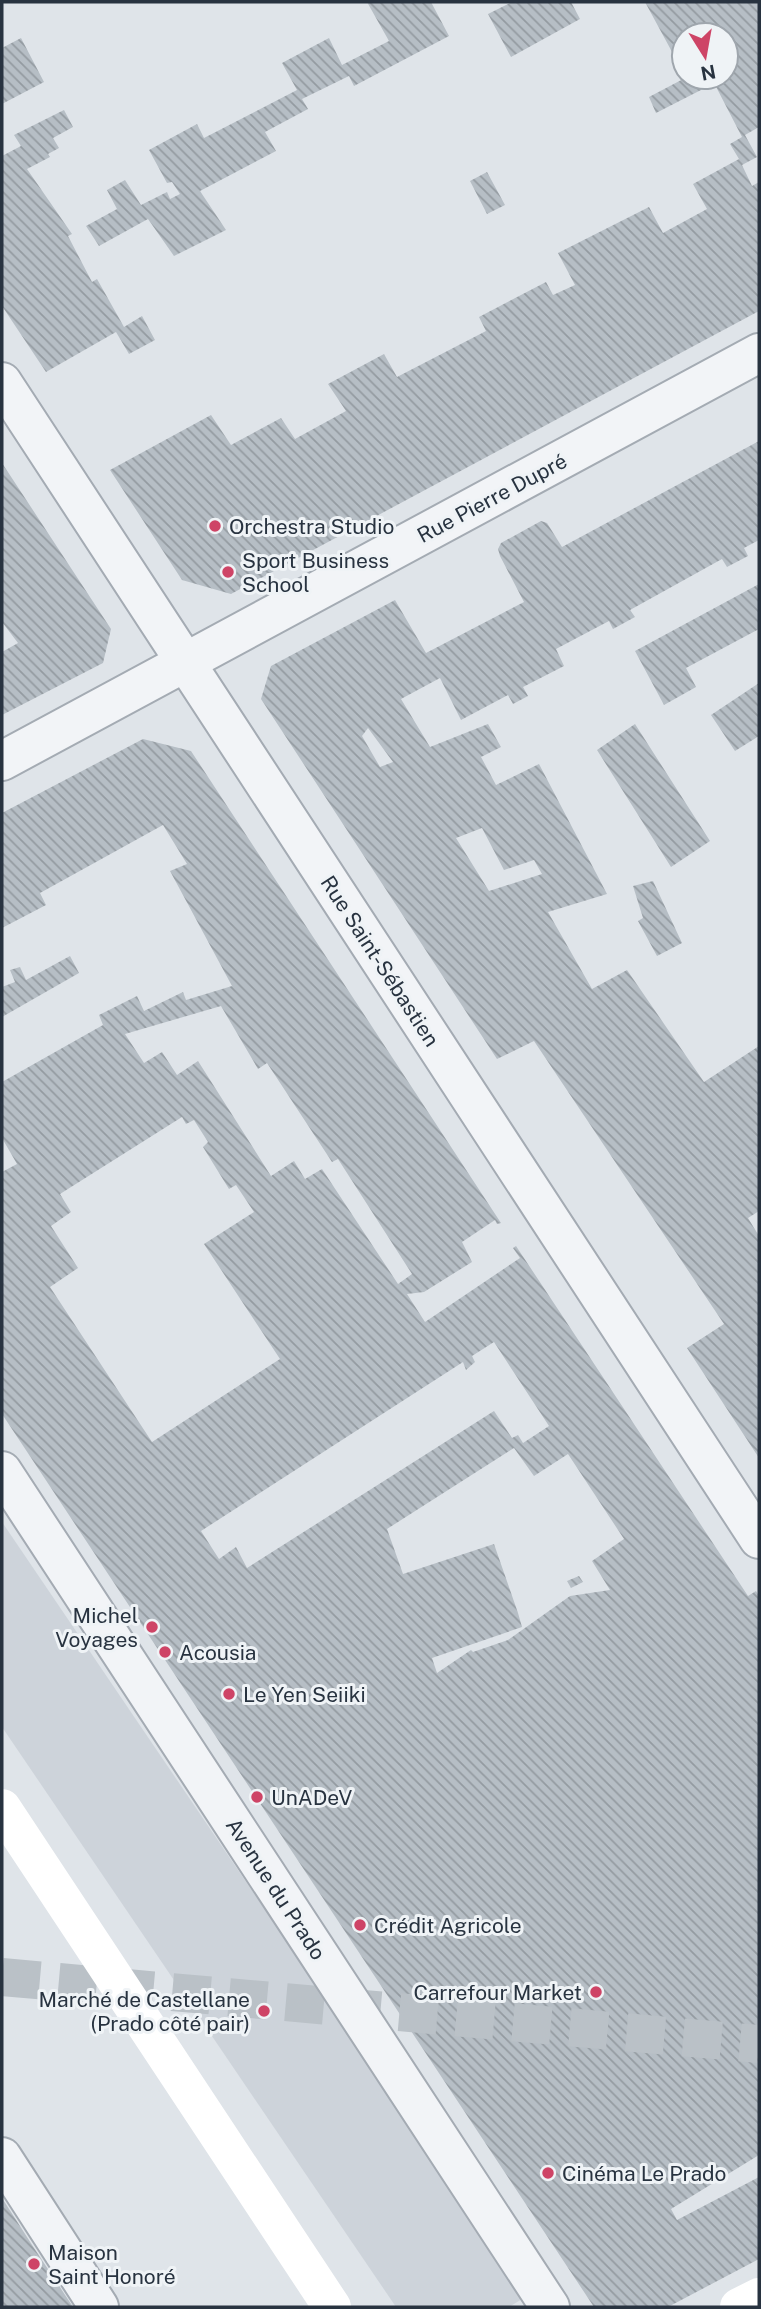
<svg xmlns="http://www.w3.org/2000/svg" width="761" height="2309" font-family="'Public Sans',sans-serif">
	<defs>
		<pattern id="building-back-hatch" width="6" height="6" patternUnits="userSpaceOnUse" patternTransform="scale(1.75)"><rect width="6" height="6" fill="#b6bec5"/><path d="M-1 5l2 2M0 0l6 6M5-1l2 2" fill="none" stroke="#949ba1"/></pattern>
	</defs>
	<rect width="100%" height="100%" fill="#dfe4e9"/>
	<path fill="#cdd3da" d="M 2,1522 L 527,2296 L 509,2307 L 396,2307 L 2,1727 Z"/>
	<path fill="url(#building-back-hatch)" fill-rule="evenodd" d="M 367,2 L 431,2 L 449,36 L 354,86 L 349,76 L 302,99 L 308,109 L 265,132 L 276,151 L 200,191 L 226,230 L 174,256 L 148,219 L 99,246 L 86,226 L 117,209 L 107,190 L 125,180 L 141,205 L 167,192 L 170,199 L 180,194 L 172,182 L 167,183 L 149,150 L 197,124 L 204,138 L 297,90 L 282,63 L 329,38 L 342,65 L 389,41 Z
		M 512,2 L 571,2 L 580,19 L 511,57 L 488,14 Z
		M 645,2 L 759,2 L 759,127 L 745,135 L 757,157 L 742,165 L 752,186 L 759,182 L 759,311 L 231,594 L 182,580 L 110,470 L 211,415 L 231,445 L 281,418 L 295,439 L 346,411 L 328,384 L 384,354 L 397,377 L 486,331 L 479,317 L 546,282 L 553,295 L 575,285 L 558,253 L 649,207 L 663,233 L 707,209 L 693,184 L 739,159 L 730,144 L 742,137 L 711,77 L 726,77 L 726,35 L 684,35 L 684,74 Z
		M 21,38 L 44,82 L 2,104 L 2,48 Z
		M 687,77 L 696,77 L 701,90 L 656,113 L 649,97 Z
		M 64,110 L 73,127 L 53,138 L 59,148 L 48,154 L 50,157 L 27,169 L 72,234 L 68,236 L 92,282 L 97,279 L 124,327 L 142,316 L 155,340 L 129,354 L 116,332 L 46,372 L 2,306 L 2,156 L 21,146 L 14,135 Z
		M 487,172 L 505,205 L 487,214 L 470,181 Z
		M 759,441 L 759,540 L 744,548 L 748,556 L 727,567 L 722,559 L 630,610 L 635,617 L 613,629 L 609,621 L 556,649 L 564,666 L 523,687 L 528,696 L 513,704 L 508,695 L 461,720 L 440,678 L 401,699 L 430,747 L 488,724 L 501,747 L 481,757 L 496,785 L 539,764 L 607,894 L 548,912 L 592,989 L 627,970 L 704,1082 L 759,1046 L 759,1211 L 748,1218 L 759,1236 L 759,1458 L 687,1348 L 724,1324 L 534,1041 L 497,1059 L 261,699 L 271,666 L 395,600 L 426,653 L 524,602 L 500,556 L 498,549 L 501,543 L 541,521 L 547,523 L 562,547 ZM 368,728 L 393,762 L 380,767 L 362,736 ZM 482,828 L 504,870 L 534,860 L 542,874 L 489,891 L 456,838 Z
		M 2,463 L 111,629 L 103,663 L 2,715 L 2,652 L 18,643 L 2,622 Z
		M 759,584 L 759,629 L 686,668 L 696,687 L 664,705 L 635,651 Z
		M 759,683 L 759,736 L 735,751 L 711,715 Z
		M 635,724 L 710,841 L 671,867 L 597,750 Z
		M 143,739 L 191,751 L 501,1223 L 497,1224 L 495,1220 L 462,1242 L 472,1262 L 424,1292 L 407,1294 L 425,1322 L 520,1258 L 513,1248 L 516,1246 L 748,1596 L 756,1591 L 759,1596 L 759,2155 L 671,2209 L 677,2220 L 759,2177 L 759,2259 L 668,2307 L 594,2307 L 2,1414 L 2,1172 L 17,1164 L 2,1138 L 2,1082 L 103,1025 L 99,1015 L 137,996 L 144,1011 L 183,992 L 186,1000 L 232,986 L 170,871 L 187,864 L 163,825 L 40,893 L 46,905 L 2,928 L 2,813 ZM 221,1006 L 258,1069 L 267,1063 L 332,1162 L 338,1159 L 412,1274 L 398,1284 L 322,1169 L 305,1179 L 294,1161 L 271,1176 L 198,1061 L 177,1075 L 162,1052 L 144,1063 L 125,1034 ZM 182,1117 L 186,1124 L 194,1120 L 208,1142 L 203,1147 L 229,1189 L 236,1185 L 254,1212 L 204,1244 L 280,1359 L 152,1442 L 50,1287 L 78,1268 L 51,1226 L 71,1212 L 60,1194 ZM 494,1342 L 549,1426 L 523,1443 L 518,1435 L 512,1438 L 494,1411 L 247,1568 L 236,1547 L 219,1559 L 201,1531 L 463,1362 L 466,1370 L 475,1362 L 472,1356 ZM 514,1448 L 534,1476 L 568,1454 L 624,1539 L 592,1561 L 610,1590 L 570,1596 L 508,1640 L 473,1652 L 471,1650 L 437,1673 L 432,1658 L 522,1627 L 518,1613 L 494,1544 L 403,1574 L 387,1529 Z
		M 653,881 L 682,943 L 657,956 L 638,921 L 643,918 L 633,886 Z
		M 70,956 L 79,973 L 2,1017 L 2,987 L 15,982 L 10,970 L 20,967 L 26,980 Z
		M 579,1576 L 583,1582 L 571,1588 L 567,1581 Z
		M 2,2198 L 34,2248 L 73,2307 L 2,2307 Z"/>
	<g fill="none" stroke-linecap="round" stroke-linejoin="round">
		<path stroke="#bac1c7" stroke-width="38" stroke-dasharray="38 19" stroke-linecap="butt" d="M 2,1977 L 759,2044"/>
		<defs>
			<path id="minor" d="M 2,382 L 759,1539
				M 2,761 L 759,353
				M 2,1471 L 550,2307
				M 2,2157 L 99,2307"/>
		</defs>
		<use href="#minor" stroke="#a4abb3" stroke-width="42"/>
		<use href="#minor" stroke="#f2f4f7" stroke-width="38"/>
		<path stroke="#fff" stroke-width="38" d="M 2,1808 L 332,2307
			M 739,2307 L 759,2297"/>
	</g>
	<g fill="#ce4466" stroke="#eff3f6" stroke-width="2.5">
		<circle cx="215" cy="526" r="7"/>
		<circle cx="228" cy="572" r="7"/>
		<circle cx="152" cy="1627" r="7"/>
		<circle cx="165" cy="1652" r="7"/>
		<circle cx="229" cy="1694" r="7"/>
		<circle cx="257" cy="1797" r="7"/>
		<circle cx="360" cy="1925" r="7"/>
		<circle cx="596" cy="1992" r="7"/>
		<circle cx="264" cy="2011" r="7"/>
		<circle cx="548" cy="2173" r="7"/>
		<circle cx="34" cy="2264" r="7"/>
	</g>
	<g text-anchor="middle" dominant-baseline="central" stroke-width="6" stroke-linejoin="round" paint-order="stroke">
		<g font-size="21" fill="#283340" stroke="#eff3f6">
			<text transform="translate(492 498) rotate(-28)">Rue Pierre Dupré</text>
			<text transform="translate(380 961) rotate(57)">Rue Saint-Sébastien</text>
			<text transform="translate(276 1889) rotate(57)">Avenue du Prado</text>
		</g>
		<g font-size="21" fill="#283340" stroke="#eff3f6" text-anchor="start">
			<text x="229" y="526">Orchestra Studio</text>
			<text x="242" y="560">Sport Business<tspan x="242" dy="24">School</tspan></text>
			<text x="138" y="1615" text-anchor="end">Michel<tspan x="138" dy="24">Voyages</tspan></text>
			<text x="179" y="1652">Acousia</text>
			<text x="243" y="1694">Le Yen Seiiki</text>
			<text x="271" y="1797">UnADeV</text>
			<text x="374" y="1925">Crédit Agricole</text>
			<text x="582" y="1992" text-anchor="end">Carrefour Market</text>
			<text x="250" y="1999" text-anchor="end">Marché de Castellane<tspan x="250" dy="24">(Prado côté pair)</tspan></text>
			<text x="562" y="2173">Cinéma Le Prado</text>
			<text x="48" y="2252">Maison<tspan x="48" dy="24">Saint Honoré</tspan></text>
		</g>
	</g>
	<rect width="761" height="2309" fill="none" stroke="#283340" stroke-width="7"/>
	<g transform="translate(705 56) rotate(169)"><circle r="33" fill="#eff3f6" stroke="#9fa6ad" stroke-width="2"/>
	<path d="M0-5L12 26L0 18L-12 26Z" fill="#ce4466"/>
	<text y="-10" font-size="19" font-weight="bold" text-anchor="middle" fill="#283340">N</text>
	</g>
</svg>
